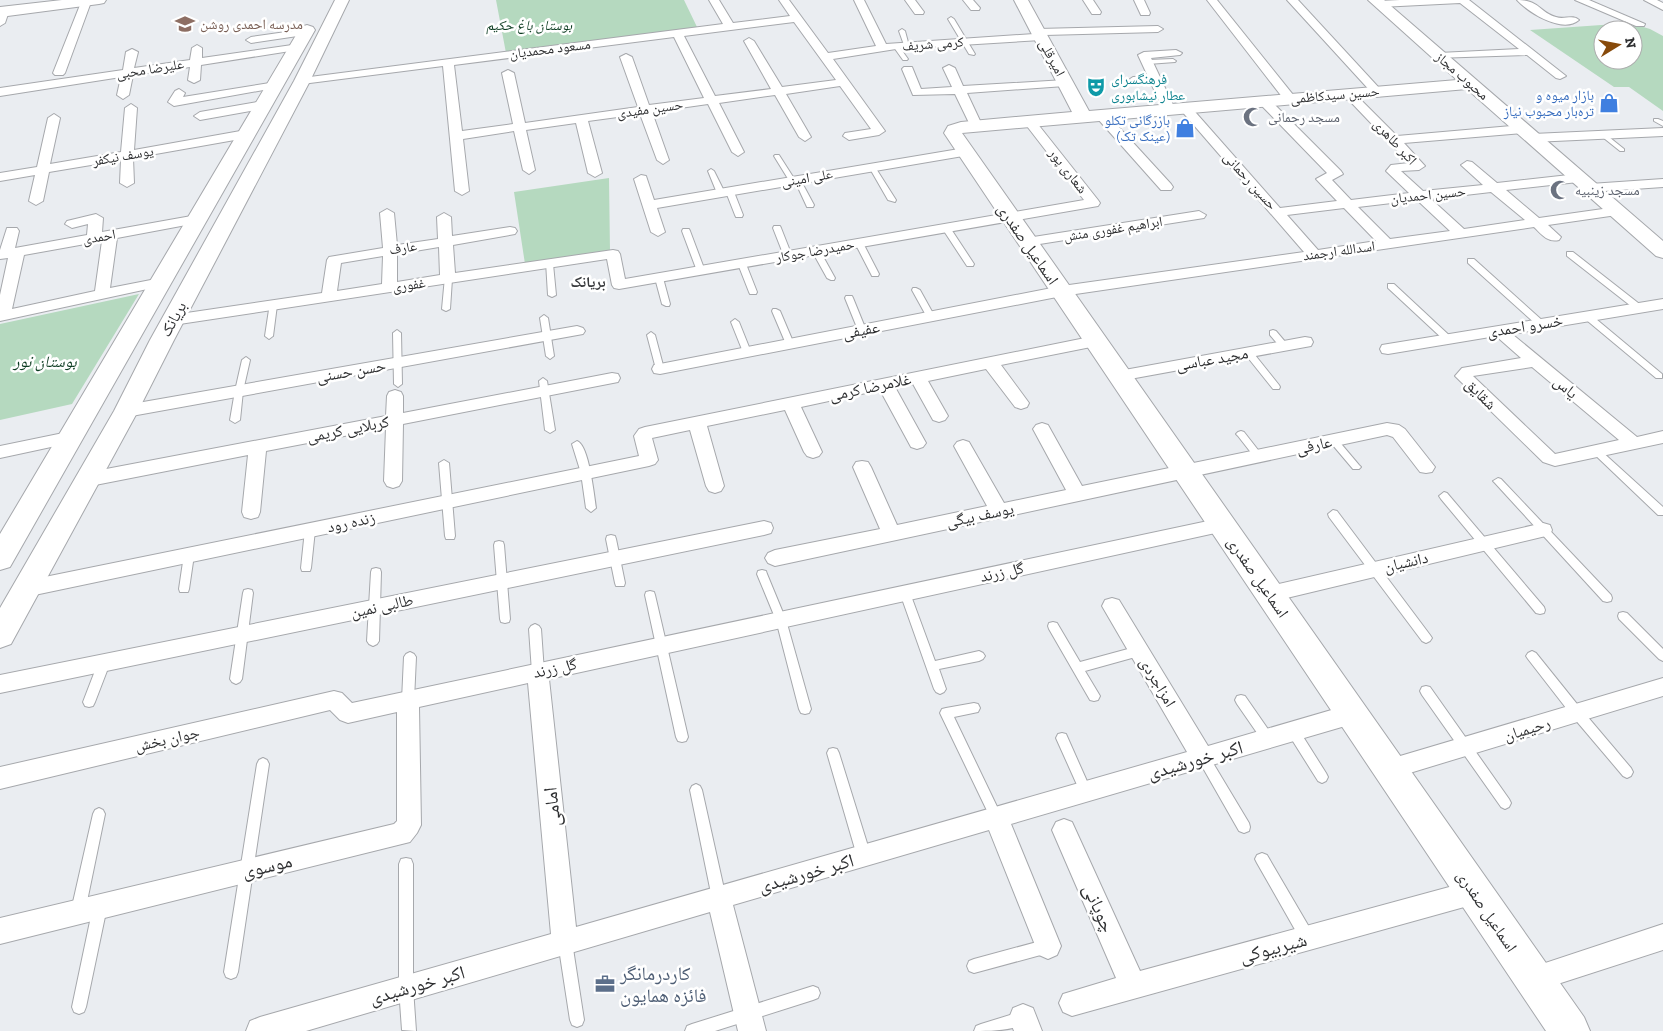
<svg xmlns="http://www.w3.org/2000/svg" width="1663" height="1031" font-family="'Zilla Slab','Noto Naskh Arabic',serif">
	<rect width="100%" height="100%" fill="#eaedf1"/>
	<path fill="#b5d9bf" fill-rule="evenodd" d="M 496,0 L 684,0 L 697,27 L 506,53 Z
		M 1630,23 L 1650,29 L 1663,36 L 1663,111 L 1629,87 L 1614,87 L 1530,30 ZM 1603,30 L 1633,30 L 1633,60 L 1603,60 Z
		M 609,178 L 610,252 L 525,264 L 514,192 Z
		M 139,294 L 72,404 L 0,420 L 0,324 Z"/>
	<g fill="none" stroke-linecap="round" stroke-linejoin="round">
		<defs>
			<path id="lane" d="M 951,17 L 954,19 L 975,54 L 974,55 L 969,54 L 948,19 Z
				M 902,29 L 905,31 L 909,46 L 904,45 L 899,31 Z
				M 894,45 L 898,45 L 908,59 L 907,60 L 903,60 L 893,46 Z
				M 1173,59 L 1176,61 L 1175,62 L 1148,64 L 1145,62 L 1148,60 Z
				M 1155,76 L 1158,78 L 1157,79 L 1133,81 L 1130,79 L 1133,77 Z
				M 1654,119 L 1658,119 L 1663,121 L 1663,126 L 1654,121 Z
				M 1600,133 L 1604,133 L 1624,149 L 1624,151 L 1620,151 L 1600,135 Z
				M 775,155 L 779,155 L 795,180 L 800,179 L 814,205 L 813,207 L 807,207 L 795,181 L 790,182 L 774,156 Z
				M 872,165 L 875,167 L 896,200 L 895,202 L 888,200 L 869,167 Z
				M 711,169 L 714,171 L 725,193 L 724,195 L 717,193 L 708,171 Z
				M 727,190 L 734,192 L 743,215 L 742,217 L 736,217 L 735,215 L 726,192 Z
				M 774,226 L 780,226 L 781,228 L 792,256 L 791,258 L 785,258 L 784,256 L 773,228 Z
				M 943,226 L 949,226 L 974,264 L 973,266 L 967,266 L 942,228 Z
				M 683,229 L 689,229 L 690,231 L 705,271 L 704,273 L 701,273 L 697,271 L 682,231 Z
				M 856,241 L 859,241 L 863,243 L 879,274 L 878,276 L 872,276 L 871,274 L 855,243 Z
				M 813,249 L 816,249 L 820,251 L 835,278 L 834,280 L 831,280 L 827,278 L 812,251 Z
				M 1567,252 L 1573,252 L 1642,306 L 1642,310 L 1636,310 L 1567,256 Z
				M 1468,259 L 1474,259 L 1544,322 L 1544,326 L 1538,326 L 1468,263 Z
				M 546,262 L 552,262 L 553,264 L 556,295 L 552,297 L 548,295 Z
				M 739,262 L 745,262 L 746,264 L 757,292 L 756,294 L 750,294 L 749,292 L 738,264 Z
				M 656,276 L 659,276 L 663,278 L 670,304 L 669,306 L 666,306 L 662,304 L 655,278 Z
				M 445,277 L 448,277 L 452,279 L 450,309 L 446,311 L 442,309 Z
				M 1388,284 L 1394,284 L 1451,337 L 1451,341 L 1445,341 L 1388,288 Z
				M 913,288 L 916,288 L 920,290 L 935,317 L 934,319 L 928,319 L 912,290 Z
				M 846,296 L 852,296 L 853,298 L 866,330 L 865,332 L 862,333 L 858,330 L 845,298 Z
				M 270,303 L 273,303 L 277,305 L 273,336 L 269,339 L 265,336 Z
				M 773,309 L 776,309 L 780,311 L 794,344 L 793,346 L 787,346 L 786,344 L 772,311 Z
				M 1587,313 L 1590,314 L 1662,374 L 1662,378 L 1656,378 L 1584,318 L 1584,314 Z
				M 544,315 L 548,318 L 554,356 L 550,359 L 546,356 L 540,318 Z
				M 735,319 L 739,322 L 751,352 L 750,354 L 744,354 L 743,352 L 731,322 Z
				M 397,330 L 401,333 L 402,384 L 398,387 L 394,384 L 393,333 Z
				M 1273,330 L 1276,331 L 1287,344 L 1287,348 L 1281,348 L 1270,335 L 1270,331 Z
				M 651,332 L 655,335 L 664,369 L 663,371 L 657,371 L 656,369 L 647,335 Z
				M 1248,349 L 1251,350 L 1279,385 L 1280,387 L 1279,389 L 1273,389 L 1245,354 L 1244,352 L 1245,350 Z
				M 246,357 L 250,360 L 243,391 L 240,420 L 235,423 L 230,420 L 235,391 L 242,360 Z
				M 543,378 L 547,381 L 555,430 L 550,433 L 545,430 L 539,381 Z
				M 1241,431 L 1244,432 L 1262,455 L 1264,457 L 1262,459 L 1256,459 L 1238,436 L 1236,434 L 1238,432 Z
				M 1334,438 L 1337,439 L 1359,465 L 1361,467 L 1359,469 L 1353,469 L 1331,443 L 1329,441 Z
				M 577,441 C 589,445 594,495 596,508 L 591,512 L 586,508 L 581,473 L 572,444 Z
				M 1596,448 L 1599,449 L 1663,507 L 1663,515 L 1658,515 L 1593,453 L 1591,451 Z
				M 444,460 L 449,463 L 455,536 L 454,539 L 446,539 L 445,536 L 439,463 Z
				M 1498,478 L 1501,479 L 1611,595 L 1612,598 L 1611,601 L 1607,602 L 1603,601 L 1495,483 L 1493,481 Z
				M 1444,492 L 1447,493 L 1544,607 L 1545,610 L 1544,613 L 1540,614 L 1536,613 L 1441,499 L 1439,496 Z
				M 1333,510 L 1337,511 L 1430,635 L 1432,638 L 1430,641 L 1426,643 L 1422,641 L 1329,517 L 1328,514 Z
				M 310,526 L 314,527 L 315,530 L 311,568 L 310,571 L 302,571 L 301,568 L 305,530 L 306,527 Z
				M 611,535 L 615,536 L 616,539 L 625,583 L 624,586 L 616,586 L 615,583 L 606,539 L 607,536 Z
				M 499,541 L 503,542 L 504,545 L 510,619 L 509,622 L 505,623 L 501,622 L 500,619 L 494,545 L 495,542 Z
				M 189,551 L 193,552 L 194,555 L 189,589 L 188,592 L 180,592 L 179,589 L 184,555 L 185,552 Z
				M 376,568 L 380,569 L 381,572 L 379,641 L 377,644 L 373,646 L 369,644 L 367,641 L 371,572 L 372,569 Z
				M 762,570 L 766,571 L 767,574 L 786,620 L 811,709 L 809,713 L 805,714 L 801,713 L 799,709 L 776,620 L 757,574 L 758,571 Z
				M 248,589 L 252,590 L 253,593 L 242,679 L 240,682 L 236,684 L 232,682 L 230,679 L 243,593 L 244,590 Z
				M 905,589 L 909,590 L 910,593 L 935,661 L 979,651 L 983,653 L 985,656 L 983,659 L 979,661 L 939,669 L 946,689 L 944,692 L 940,694 L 936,692 L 934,689 L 900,593 L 901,590 Z
				M 650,591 L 654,592 L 655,595 L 688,737 L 686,741 L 682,742 L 678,741 L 676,737 L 645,595 L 646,592 Z
				M 1623,612 L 1627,613 L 1663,649 L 1663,661 L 1659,659 L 1619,619 L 1618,616 L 1619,613 Z
				M 1053,622 L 1057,623 L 1080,662 L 1139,646 L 1143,648 L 1145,651 L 1143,654 L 1139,656 L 1085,671 L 1100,696 L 1098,700 L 1094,701 L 1090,700 L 1049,629 L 1048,626 L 1049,623 Z
				M 535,624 L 539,626 L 541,629 L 544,672 L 542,675 L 538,677 L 534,675 L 532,672 L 529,629 L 531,626 Z
				M 1532,651 L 1536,653 L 1581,709 L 1631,768 L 1633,772 L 1631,776 L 1627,778 L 1623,776 L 1573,717 L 1528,659 L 1526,656 L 1528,653 Z
				M 410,652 L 414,654 L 416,657 L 414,700 L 412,704 L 408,705 L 404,704 L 402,700 L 404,657 L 406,654 Z
				M 104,658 L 108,660 L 110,663 L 95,702 L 93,706 L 89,707 L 85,706 L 83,702 L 98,663 L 100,660 Z
				M 1426,686 L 1430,687 L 1509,799 L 1511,803 L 1509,807 L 1505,809 L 1501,807 L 1422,695 L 1420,691 L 1422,687 Z
				M 1241,695 L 1245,696 L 1272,735 L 1274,739 L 1272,743 L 1268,744 L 1264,743 L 1237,704 L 1235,700 L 1237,696 Z
				M 974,703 L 978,704 L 980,708 L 978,712 L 954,717 L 1002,817 L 1000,821 L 996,823 L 992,821 L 940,713 L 942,709 L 946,708 Z
				M 1293,726 L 1297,727 L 1326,773 L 1328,777 L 1326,781 L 1322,783 L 1318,781 L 1289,735 L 1287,731 L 1289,727 Z
				M 1062,733 L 1066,734 L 1090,788 L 1092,792 L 1090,796 L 1086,798 L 1082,796 L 1056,738 L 1058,734 Z
				M 833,748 L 837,749 L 839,753 L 871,856 L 869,860 L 864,862 L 859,860 L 857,856 L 827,753 L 829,749 Z
				M 1203,752 L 1207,753 L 1249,823 L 1250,827 L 1249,831 L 1244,833 L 1239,831 L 1199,761 L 1197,757 L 1199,753 Z
				M 263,758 L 267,760 L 269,764 L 238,972 L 236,977 L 231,979 L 226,977 L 224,972 L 257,764 L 259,760 Z
				M 696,784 L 700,786 L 702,790 L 726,898 L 724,903 L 719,905 L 714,903 L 712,898 L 690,790 L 692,786 Z
				M 99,808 L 103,810 L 105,814 L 85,911 L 83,916 L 78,918 L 73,916 L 71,911 L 93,814 L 95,810 Z
				M 1262,853 L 1267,855 L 1312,932 L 1314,937 L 1312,942 L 1307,944 L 1302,942 L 1257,863 L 1255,859 L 1257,855 Z
				M 406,858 L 411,859 L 413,864 L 413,988 L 416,1031 L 402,1030 L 399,988 L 399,864 L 401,859 Z
				M 100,900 L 105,902 L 107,907 L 86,1007 L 84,1012 L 79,1014 L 74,1012 L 72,1007 L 93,907 L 95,902 Z
				M 565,935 L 570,937 L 572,942 L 584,1020 L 582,1025 L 577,1027 L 572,1025 L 570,1020 L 558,942 L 560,937 Z
				M 1048,939 L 1053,941 L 1055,946 L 1053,951 L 1048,953 L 974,973 L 969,971 L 967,966 L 969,961 L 974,959 Z
				M 813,986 L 818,988 L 820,993 L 818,998 L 813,1000 L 715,1031 L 685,1031 L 687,1026 L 692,1024 Z
				M 1023,1011 L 1028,1013 L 1030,1018 L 1028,1023 C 1009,1031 994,1031 974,1031 L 976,1026 L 981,1024 Z"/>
			<path id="street" d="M 82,0 L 90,0 L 91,2 L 65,73 L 63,75 L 55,75 L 53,73 Z
				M 709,0 L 719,0 L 733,23 L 790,16 L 779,0 L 789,0 L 828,53 L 876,46 L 854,0 L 864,0 L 886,44 L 1034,34 L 1033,32 L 1034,30 L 1038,29 L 1158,26 L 1163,29 L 1158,32 L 1045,35 L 1045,39 L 1041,40 L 896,49 L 833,59 L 885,131 L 879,135 L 849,140 L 843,136 L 845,133 L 871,129 L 840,86 L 786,94 L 811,137 L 805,141 L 799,137 L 775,95 L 719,103 L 744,152 L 738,156 L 732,152 L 708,104 L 652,112 L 669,160 L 663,164 L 657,160 L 640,114 L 588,121 L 602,173 L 595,177 L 588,173 L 576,123 L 526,130 L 535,170 L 529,174 L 523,170 L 514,131 L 463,139 L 469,191 L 462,195 L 455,191 L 443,66 L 302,84 L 296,81 L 302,78 L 723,24 ZM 794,22 L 836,80 L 782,87 L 754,41 L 749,38 L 744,41 L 771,89 L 715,96 L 684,36 ZM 674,37 L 704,98 L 649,105 L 632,57 L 626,54 L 620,57 L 638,107 L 525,123 L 514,73 L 508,70 L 502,73 L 513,124 L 462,131 L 454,65 Z
				M 905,0 L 915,0 L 924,12 L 923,14 L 915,14 Z
				M 963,0 L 973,0 L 980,8 L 979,10 L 971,10 Z
				M 1083,0 L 1093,0 L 1101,12 L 1100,14 L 1092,14 Z
				M 1134,0 L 1144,0 L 1150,13 L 1149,15 L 1141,15 Z
				M 1207,0 L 1217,0 L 1294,96 L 1296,99 L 1294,102 L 1286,102 Z
				M 1287,0 L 1298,0 L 1381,90 L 1383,92 L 1381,94 L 1373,94 Z
				M 1400,0 L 1469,0 L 1566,76 L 1560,79 L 1556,78 L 1527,55 L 1435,58 L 1433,56 L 1439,53 L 1519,49 L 1460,3 L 1380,7 L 1375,4 L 1380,1 Z
				M 1517,0 C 1540,0 1539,12 1556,17 C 1564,20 1573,14 1579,20 C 1563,34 1529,13 1517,0 Z
				M 1575,0 L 1589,0 L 1645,24 L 1644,26 L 1636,26 Z
				M 1644,0 L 1657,0 L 1663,3 L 1663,10 Z
				M 4,8 L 9,11 L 5,23 L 0,26 L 0,9 Z
				M 307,29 L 311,30 L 312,32 L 311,34 L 251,43 L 246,40 L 251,37 Z
				M 299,44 L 304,47 L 303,49 L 201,65 L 200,80 L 194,83 L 188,80 L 190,67 L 133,75 L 129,95 L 123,99 L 117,95 L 121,77 L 0,96 L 0,88 L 123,70 L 126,52 L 132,49 L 138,52 L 134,68 L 190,60 L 192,48 L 197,45 L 202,48 L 202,58 Z
				M 1176,50 L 1182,53 L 1180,55 L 1151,58 L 1175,109 L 1169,113 L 1163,109 L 1138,55 L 1144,52 Z
				M 949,65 L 955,68 L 963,86 L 1065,80 L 1071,83 L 1065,86 L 967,93 L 982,125 L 976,129 L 970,125 L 955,94 L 913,95 L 902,69 L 904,67 L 912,67 L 921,89 L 952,87 L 943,68 Z
				M 276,82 L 282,85 L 280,87 L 174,106 L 168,102 L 175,91 L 179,89 L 185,93 L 183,97 Z
				M 1349,90 L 1353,92 L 1397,136 L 1523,125 L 1529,129 L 1523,133 L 1404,143 L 1425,166 L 1419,170 L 1401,171 L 1423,191 L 1483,185 L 1461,165 L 1467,161 L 1472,162 L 1497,183 L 1578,174 L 1583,175 L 1585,178 L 1578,182 L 1506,190 L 1539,218 L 1617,207 L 1624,211 L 1617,215 L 1548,225 L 1561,237 L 1559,240 C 1548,243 1541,234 1534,227 L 1062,296 L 660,374 L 654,373 L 652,369 L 654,365 L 660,364 L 1062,286 L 1304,252 L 1179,108 L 1181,105 L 1189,105 L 1280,208 L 1337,201 L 1316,179 L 1327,173 L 1260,104 L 1258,101 L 1264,97 L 1268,98 L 1341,171 L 1343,174 L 1332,180 L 1351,200 L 1409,193 L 1386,171 L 1391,165 L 1409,163 L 1345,96 L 1343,94 L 1345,92 ZM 1491,192 L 1525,220 L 1464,229 L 1431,199 ZM 1417,200 L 1450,231 L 1390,239 L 1358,207 ZM 1344,208 L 1376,241 L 1318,250 L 1287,215 Z
				M 263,101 L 267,102 L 269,105 L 267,108 L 200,120 L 194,116 L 200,112 Z
				M 131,104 L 137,108 L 134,150 L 246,130 L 252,134 L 246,138 L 133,158 L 134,183 L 127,187 L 120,183 L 121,160 L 49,172 L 43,201 L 36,205 L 29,201 L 35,175 L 0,181 L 0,173 L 37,167 L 48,118 L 54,114 L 60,118 L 50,164 L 121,152 L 125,108 Z
				M 1101,111 L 1105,112 L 1171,184 L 1173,187 L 1171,190 L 1161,190 L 1097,118 L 1095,115 Z
				M 1029,117 L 1033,118 L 1098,200 L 1100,203 L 1098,206 L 619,289 L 614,288 L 612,285 L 607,259 L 173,325 L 168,323 L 165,320 L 168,317 L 173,315 L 322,293 L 327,260 L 329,257 L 383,248 L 380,213 L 387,209 L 394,213 L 397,245 L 438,239 L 437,217 L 444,213 L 451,217 L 452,236 L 510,227 L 515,228 L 517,231 L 515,234 L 453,245 L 455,273 L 613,250 L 618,251 L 620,254 L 625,279 L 1084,200 L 1023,121 ZM 439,247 L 440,275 L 397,282 L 397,254 ZM 383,256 L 382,284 L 337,291 L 341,263 Z
				M 1663,128 L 1663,136 L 1533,142 L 1527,138 L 1533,134 Z
				M 965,148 L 971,152 L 969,155 L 657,208 L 665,232 L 658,236 L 651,232 L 634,179 L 641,175 L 646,176 L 654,200 Z
				M 1663,179 L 1663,187 L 1590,192 L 1583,188 L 1590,184 Z
				M 1199,211 L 1206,215 L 1204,218 L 1027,246 L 1022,245 L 1020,242 L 1022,239 L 1027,238 Z
				M 96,214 L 103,218 L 102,232 L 197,215 L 204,219 L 197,223 L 117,238 L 110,288 L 161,278 L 166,279 L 168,282 L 166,285 L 0,321 L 0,295 L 8,258 L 0,259 L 0,250 L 7,228 L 17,228 L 19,231 L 15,248 L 87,235 L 88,224 L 72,228 L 65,224 L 67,221 ZM 102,241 L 95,291 L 12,309 L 24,255 Z
				M 1663,299 L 1663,309 L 1512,334 L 1637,437 L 1663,431 L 1663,443 L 1555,466 L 1543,462 L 1455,376 L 1462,368 L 1521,358 L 1496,336 L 1388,354 L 1382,353 L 1380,349 L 1382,345 L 1388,344 ZM 1532,367 L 1619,440 L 1555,454 L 1473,376 Z
				M 577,326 L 583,328 L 585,331 L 583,334 L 126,417 L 120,415 L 117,411 L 120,407 L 126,405 Z
				M 1095,336 L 1101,337 L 1103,341 L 1101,345 L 1001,365 L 1029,403 L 1027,407 L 1021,409 L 1015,407 L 986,369 L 928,381 L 948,416 L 945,420 L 939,422 L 933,420 L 913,384 L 895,387 L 926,443 L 923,447 L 917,449 L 911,447 L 880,390 L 801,407 L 822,452 L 819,456 L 813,458 L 807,456 L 804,452 L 785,410 L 707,426 L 724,486 L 721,491 L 715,493 L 709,491 L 706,486 L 690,430 L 652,438 L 658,460 L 655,464 L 649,466 L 25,597 L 18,595 L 15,589 L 18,583 L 25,581 L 639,456 L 634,436 L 639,429 L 645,427 Z
				M 1305,337 L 1311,338 L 1313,342 L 1311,346 L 1119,381 L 1113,380 L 1111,376 L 1113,372 L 1119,371 Z
				M 612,373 L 618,374 L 620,378 L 618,382 L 403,424 L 402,481 L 399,486 L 393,488 L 387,486 L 384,481 L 386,428 L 266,451 L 260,512 L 258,517 L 251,519 L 244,517 L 242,512 L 248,455 L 85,487 L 79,485 L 76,480 L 79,475 L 85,473 L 386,416 L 387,396 L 389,392 L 395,390 L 401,392 L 403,396 L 403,413 Z
				M 1042,423 L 1048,425 L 1082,486 L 1387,423 L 1399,425 L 1405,429 L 1435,467 L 1432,472 L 1426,473 L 1420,472 L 1393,437 L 1387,435 L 775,566 L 768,563 L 765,558 L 768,553 L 775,550 L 880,529 L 853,467 L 856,462 L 862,461 L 868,462 L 871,467 L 897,525 L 987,506 L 954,446 L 957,442 L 963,440 L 969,442 L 1004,503 L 1066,490 L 1033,429 L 1036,425 Z
				M 73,431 L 79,433 L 82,437 L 79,441 L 0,458 L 0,446 Z
				M 1222,518 L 1229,520 L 1231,525 L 1229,530 L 549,679 L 576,927 L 1187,752 L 1102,606 L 1105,600 L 1112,598 L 1119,600 L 1208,746 L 1352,704 L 1360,707 L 1363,714 L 1360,721 L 1352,724 L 1011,824 L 1061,946 L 1057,955 L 1048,959 L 1039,955 L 989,830 L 733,905 L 766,1031 L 738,1031 L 710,912 L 306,1031 L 246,1031 L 250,1021 L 260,1017 L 551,934 L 528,683 L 419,707 L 421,825 L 417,833 L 410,842 L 0,944 L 0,918 L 394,824 L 397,821 L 397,712 L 348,723 L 340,720 L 330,710 L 0,789 L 0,767 L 334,691 L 342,693 L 352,703 Z
				M 764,521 L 771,523 L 773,528 L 771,533 L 764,535 L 0,693 L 0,675 Z
				M 1543,523 L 1550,525 L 1552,530 L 1550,535 L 1270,602 L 1263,600 L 1260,594 L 1263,588 L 1270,586 Z
				M 1663,678 L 1663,696 L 1390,779 L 1382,776 L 1379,769 L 1382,762 L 1390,759 Z
				M 1064,819 L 1072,822 L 1140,971 L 1475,880 L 1484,883 L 1488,892 L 1484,901 L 1475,904 L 1072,1016 L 1063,1012 L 1059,1003 L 1063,994 L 1116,978 L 1052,830 L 1056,822 Z
				M 1663,924 L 1663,950 L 1533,992 L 1524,988 L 1520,979 L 1524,970 Z
				M 1023,1004 L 1033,1008 L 1042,1031 L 1014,1031 L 1009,1018 L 1013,1008 Z"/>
			<path id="secondary" d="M 62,0 L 106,0 L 104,3 L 99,4 L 0,17 L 0,7 Z
				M 335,0 L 349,0 L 310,81 L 174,340 L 138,411 L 11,644 L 0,648 L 0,608 L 114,411 L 150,340 L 294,81 Z
				M 1014,0 L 1028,0 L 1089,111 L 1457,80 L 1368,0 L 1384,0 L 1663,241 L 1663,258 L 1656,256 L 1467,89 L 962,133 L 1584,1017 L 1590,1031 L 1546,1031 L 944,133 L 948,126 L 961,122 L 1072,112 Z
				M 307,25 L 313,27 L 315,30 L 10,567 L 0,570 L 0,534 L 299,30 L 301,27 Z"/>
		</defs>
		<use href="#lane" stroke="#a6a8ac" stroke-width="2"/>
		<use href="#street" stroke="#a6a8ac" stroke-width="2"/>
		<use href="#secondary" stroke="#a6a8ac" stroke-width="2"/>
		<use href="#lane" fill="#fff" fill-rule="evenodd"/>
		<use href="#street" fill="#fff" fill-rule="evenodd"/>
		<use href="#secondary" fill="#fff" fill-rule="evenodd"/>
	</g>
	<defs>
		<symbol id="school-bare" viewBox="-9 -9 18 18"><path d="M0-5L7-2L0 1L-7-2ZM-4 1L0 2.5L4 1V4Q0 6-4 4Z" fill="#8d6e63" stroke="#fff" stroke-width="2.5" paint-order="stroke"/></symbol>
		<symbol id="theatre-bare" viewBox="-9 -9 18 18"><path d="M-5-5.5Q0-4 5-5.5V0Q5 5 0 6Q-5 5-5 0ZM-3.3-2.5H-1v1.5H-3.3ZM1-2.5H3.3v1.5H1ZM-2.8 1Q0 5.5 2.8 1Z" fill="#0f9aa8" stroke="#fff" stroke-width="2.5" paint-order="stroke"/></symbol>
		<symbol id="shop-bare" viewBox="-9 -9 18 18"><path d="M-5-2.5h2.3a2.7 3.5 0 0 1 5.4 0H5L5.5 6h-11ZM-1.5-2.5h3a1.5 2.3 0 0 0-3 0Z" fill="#3f7fe0" stroke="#fff" stroke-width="2.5" paint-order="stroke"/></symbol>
		<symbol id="mosque-bare" viewBox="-9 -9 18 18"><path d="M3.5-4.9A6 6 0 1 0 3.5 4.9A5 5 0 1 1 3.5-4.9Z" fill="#6b7280" stroke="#fff" stroke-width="2.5" paint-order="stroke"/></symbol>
		<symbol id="office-bare" viewBox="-9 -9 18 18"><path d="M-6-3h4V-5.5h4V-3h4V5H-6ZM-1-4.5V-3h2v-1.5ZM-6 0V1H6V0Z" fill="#5c6f8a" stroke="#fff" stroke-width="2.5" paint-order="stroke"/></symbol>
	</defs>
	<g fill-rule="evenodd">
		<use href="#school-bare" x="171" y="10" width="28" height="28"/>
		<use href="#theatre-bare" x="1082" y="73" width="28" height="28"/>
		<use href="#shop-bare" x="1595" y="89" width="28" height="28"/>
		<use href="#mosque-bare" x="1239" y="103" width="28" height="28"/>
		<use href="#shop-bare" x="1171" y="114" width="28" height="28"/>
		<use href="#mosque-bare" x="1546" y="176" width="28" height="28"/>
		<use href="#office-bare" x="591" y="970" width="28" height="28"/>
	</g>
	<g text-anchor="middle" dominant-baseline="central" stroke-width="5" stroke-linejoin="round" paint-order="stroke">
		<g font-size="14" fill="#785e54" stroke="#fff" text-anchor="start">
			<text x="200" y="24">مدرسه احمدی روشن</text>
		</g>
		<g font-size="14" font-style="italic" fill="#0a3a1f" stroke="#fff">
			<text x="529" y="25">بوستان باغ حکیم</text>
		</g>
		<g font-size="14" fill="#2f3032" stroke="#fff">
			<text transform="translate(933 44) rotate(-4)">کرمی شریف</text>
			<text transform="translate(550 49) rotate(-7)">مسعود محمدیان</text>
			<text transform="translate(1052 58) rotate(62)">امیرقلی</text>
			<text transform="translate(150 69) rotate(-9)">علیرضا محبی</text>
			<text transform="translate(1462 76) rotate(41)">محبوب مجاز</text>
			<text transform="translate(1335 95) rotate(-5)">حسین سیدکاظمی</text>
			<text transform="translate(650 109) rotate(-8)">حسین مفیدی</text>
			<text transform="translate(1395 142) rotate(47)">اکبر طاهری</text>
			<text transform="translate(123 156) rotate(-10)">یوسف نیکفر</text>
			<text transform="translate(1068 171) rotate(52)">شعاری پور</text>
			<text transform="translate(807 178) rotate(-10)">علی امینی</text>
			<text transform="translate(1250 181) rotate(48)">حسین رحمانی</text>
			<text transform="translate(1428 195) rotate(-6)">حسین احمدیان</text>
			<text transform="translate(1113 229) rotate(-9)">ابراهیم غفوری منش</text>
			<text transform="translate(99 237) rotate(-10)">احمدی</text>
			<text transform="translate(403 248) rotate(-9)">عارف</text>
			<text transform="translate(815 251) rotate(-10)">حمیدرضا جوکار</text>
			<text transform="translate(1339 251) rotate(-8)">اسدالله ارجمند</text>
			<text transform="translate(409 285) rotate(-8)">غفوری</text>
		</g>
		<g font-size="14" fill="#0d838f" stroke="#fff" text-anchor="start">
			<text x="1111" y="79">فرهنگسرای<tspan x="1111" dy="16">عطار نیشابوری</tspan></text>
		</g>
		<g font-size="14" fill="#366cbe" stroke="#fff" text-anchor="end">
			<text x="1594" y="95">بازار میوه و<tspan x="1594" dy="16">تره‌بار محبوب نیاز</tspan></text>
			<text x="1170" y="120">بازرگانی تکلو<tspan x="1170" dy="16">(عینک تک)</tspan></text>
		</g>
		<g font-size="14" fill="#5b616d" stroke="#fff" text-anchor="start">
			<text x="1268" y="117">مسجد رحمانی</text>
			<text x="1575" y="190">مسجد زینبیه</text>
		</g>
		<g font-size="15" font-weight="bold" fill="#383a3d" stroke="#fff">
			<text x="588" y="282">بریانک</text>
		</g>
		<g font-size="16" fill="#2f3032" stroke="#fff">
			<text transform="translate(1028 244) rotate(55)">اسماعیل صفدری</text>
			<text transform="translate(173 319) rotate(-61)">بریانک</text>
			<text transform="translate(1525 326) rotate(-9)">خسرو احمدی</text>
			<text transform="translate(861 330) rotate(-11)">عفیفی</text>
			<text transform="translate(1212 359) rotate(-10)">مجید عباسی</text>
			<text transform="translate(351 371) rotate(-10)">حسن حسنی</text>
			<text transform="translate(870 387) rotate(-12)">غلامرضا کرمی</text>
			<text transform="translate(1566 387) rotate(40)">یاس</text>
			<text transform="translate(1481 394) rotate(45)">شقایق</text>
			<text transform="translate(348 429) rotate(-11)">کربلایی کریمی</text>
			<text transform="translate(1314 445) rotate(-12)">عارفی</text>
			<text transform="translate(980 515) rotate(-12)">یوسف بیگی</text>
			<text transform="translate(351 522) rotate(-12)">زنده رود</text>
			<text transform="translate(1406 562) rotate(-13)">دانشیان</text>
			<text transform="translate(1002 572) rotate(-12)">گل زرند</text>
			<text transform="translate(1258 577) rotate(55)">اسماعیل صفدری</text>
			<text transform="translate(382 606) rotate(-12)">طالبی نمین</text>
			<text transform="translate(555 668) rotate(-12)">گل زرند</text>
			<text transform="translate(1158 682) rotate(59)">امزاجردی</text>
			<text transform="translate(1527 729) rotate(-17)">رحیمیان</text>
			<text transform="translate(167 739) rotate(-13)">جوان بخش</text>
			<text transform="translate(1487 911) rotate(56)">اسماعیل صفدری</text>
		</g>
		<g font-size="16" font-style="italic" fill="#0a3a1f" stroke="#fff">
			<text x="45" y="361">بوستان نور</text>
		</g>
		<g font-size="19" fill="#2f3032" stroke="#fff">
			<text transform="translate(1195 760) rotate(-16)">اکبر خورشیدی</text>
			<text transform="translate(552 807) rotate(-96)">امامی</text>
			<text transform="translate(267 866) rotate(-13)">موسوی</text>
			<text transform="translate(806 873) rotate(-16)">اکبر خورشیدی</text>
			<text transform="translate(1099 908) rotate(66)">چوپانی</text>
			<text transform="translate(1273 948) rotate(-15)">شیربیوکی</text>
			<text transform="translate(417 985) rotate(-16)">اکبر خورشیدی</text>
		</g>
		<g font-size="19" fill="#4e5e75" stroke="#fff" text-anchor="start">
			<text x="620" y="973">کاردرمانگر<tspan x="620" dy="22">فائزه همایون</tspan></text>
		</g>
	</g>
	<g transform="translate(1618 45) rotate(80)"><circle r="24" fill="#ffffff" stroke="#acacad"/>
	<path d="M0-4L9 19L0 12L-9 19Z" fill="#874a0a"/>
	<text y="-8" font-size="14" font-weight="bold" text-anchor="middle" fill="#2f3032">N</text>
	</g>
</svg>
